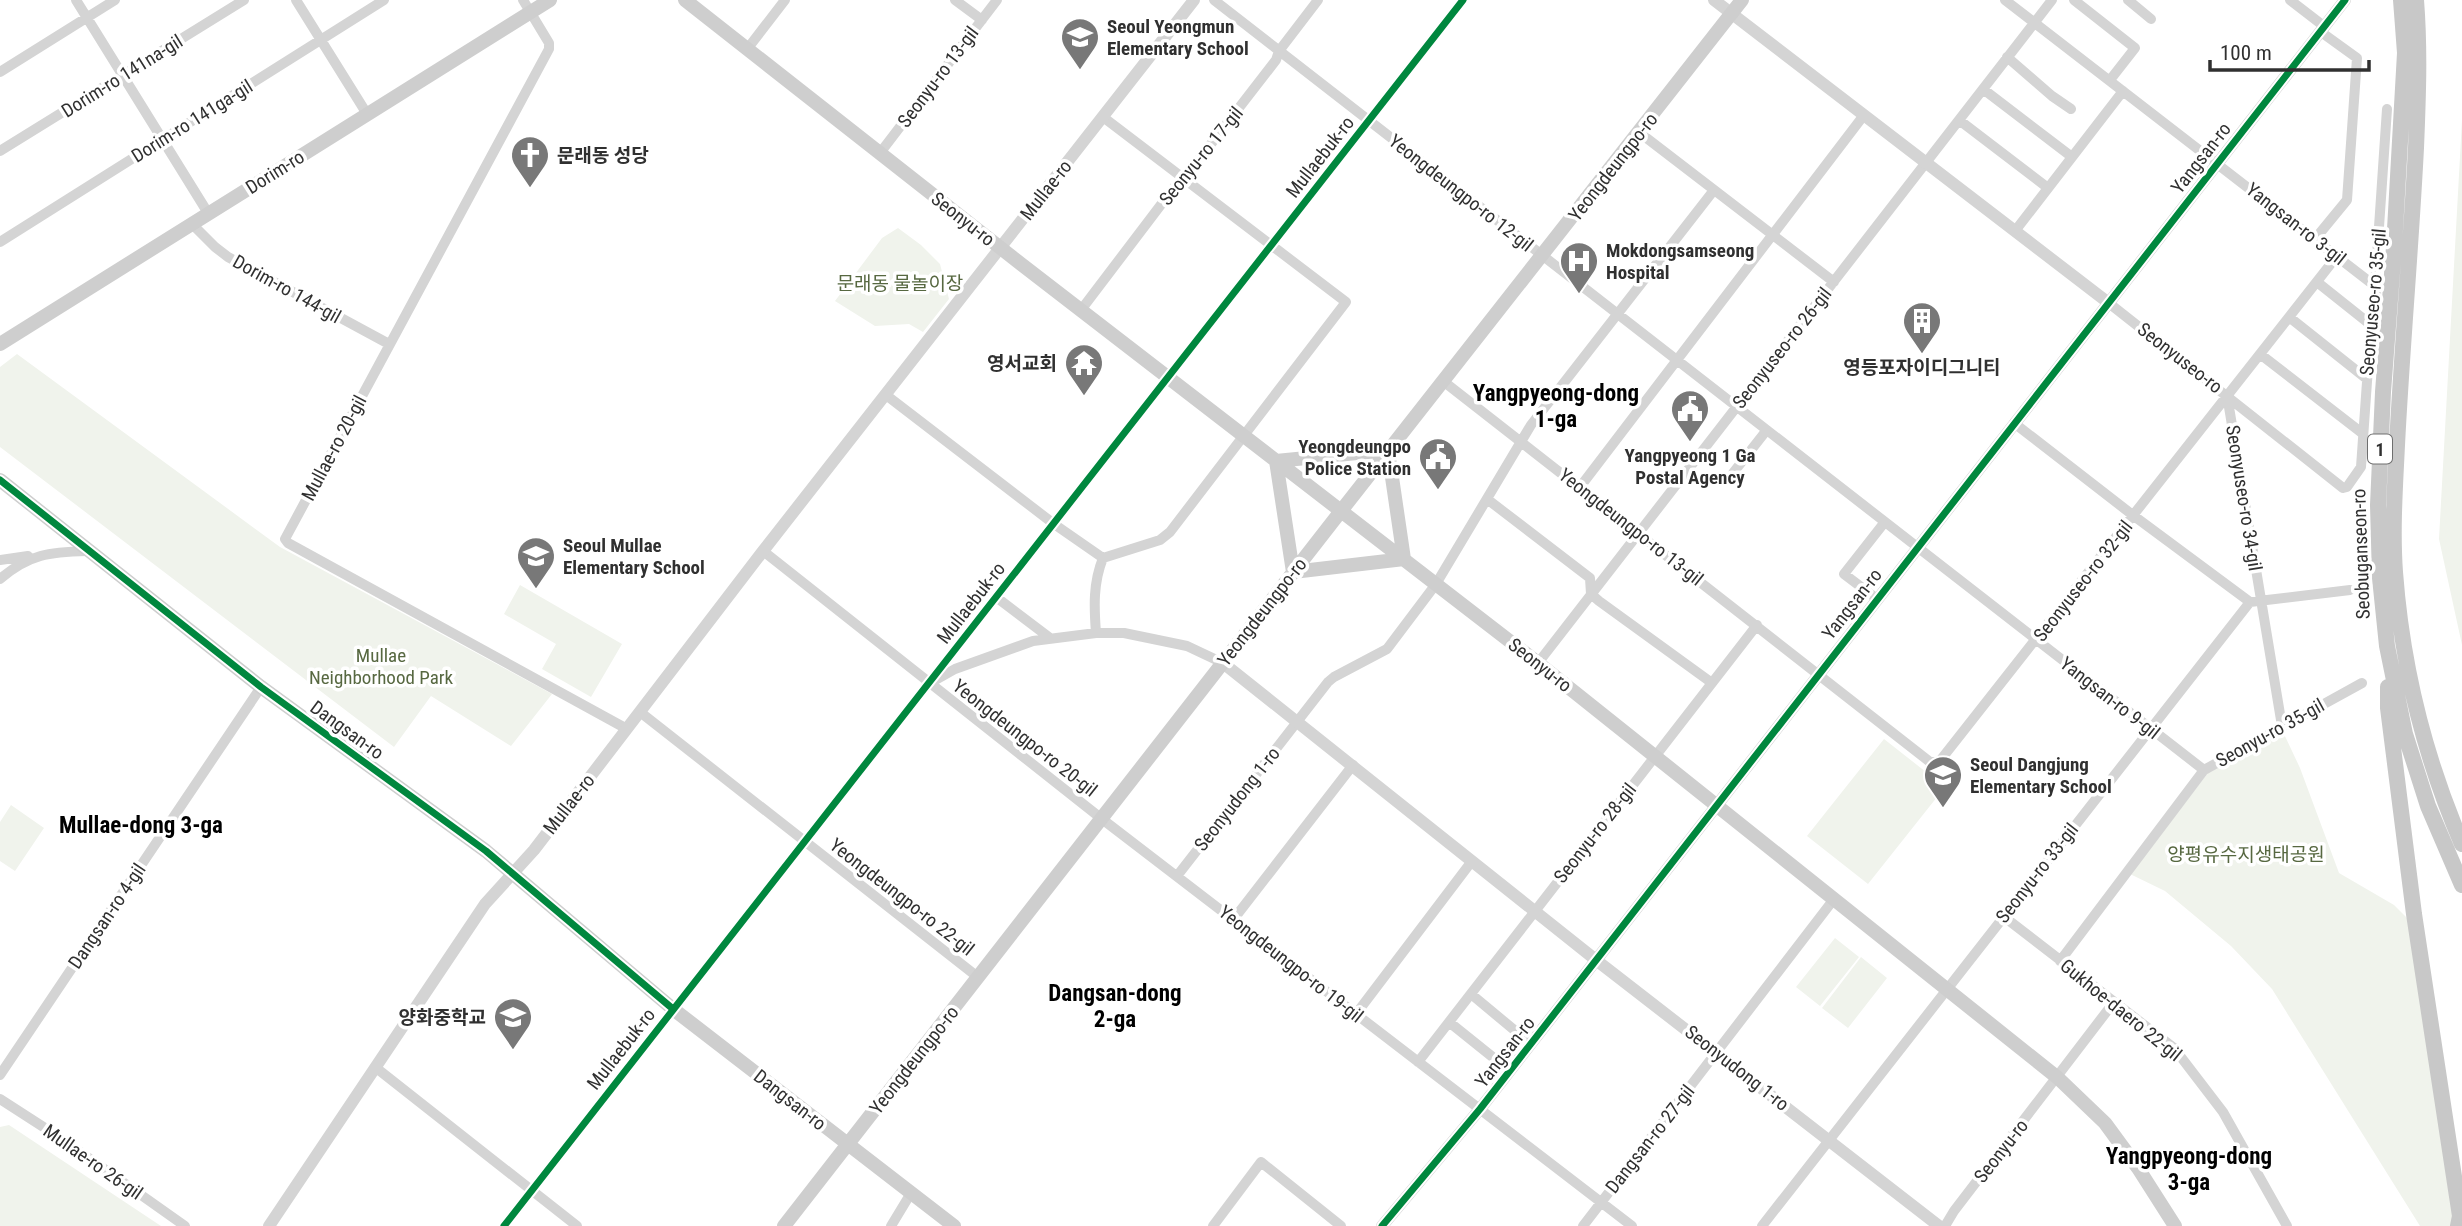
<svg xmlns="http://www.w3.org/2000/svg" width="2462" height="1226" font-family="'Roboto Condensed','Noto Sans KR',sans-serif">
	<rect width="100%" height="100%" fill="#fff"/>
	<path fill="#f0f3ec" d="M 2462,120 L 2462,645 L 2439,539 Z
		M 898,228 L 921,245 L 940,264 L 949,299 L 923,332 L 909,324 L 875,326 L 835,301 L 882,238 Z
		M 17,354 L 280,547 L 552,694 L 511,746 L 431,696 L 394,747 L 0,447 L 0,367 Z
		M 520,585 L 622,644 L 591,697 L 542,669 L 556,644 L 504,614 Z
		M 2283,732 L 2300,768 L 2339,873 L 2394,905 L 2412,923 L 2454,1226 L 2420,1226 L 2272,989 L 2231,946 L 2165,891 L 2130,874 L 2208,773 Z
		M 1884,739 L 1945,787 L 1868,884 L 1807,836 Z
		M 11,805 L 44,828 L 15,871 L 0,861 L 0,822 Z
		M 1835,938 L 1859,957 L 1820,1006 L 1796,987 Z
		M 1861,957 L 1887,978 L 1848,1028 L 1822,1008 Z
		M 9,1125 L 161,1226 L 0,1226 L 0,1127 Z"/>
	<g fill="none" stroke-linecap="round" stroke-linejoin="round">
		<path stroke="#d4d4d4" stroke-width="10" d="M 76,0 L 208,213
			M 296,0 L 367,114
			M 523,0 L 549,43 L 549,49 L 285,539 L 288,543 L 627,729
			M 955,0 L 982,20
			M 1214,0 L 2204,770
			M 2005,0 L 2375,286
			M 2074,0 L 2135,48 L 2110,80
			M 2128,0 L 2151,19
			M 2290,0 L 2325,27
			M 748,48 L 785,0
			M 2007,57 L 2052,96 L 2071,109
			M 0,72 L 115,0
			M 1983,89 L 2072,157
			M 1103,117 L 1346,302 L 1170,532 L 1160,540 L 1103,558
			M 1959,120 L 2048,188
			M 1640,133 L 1834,282
			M 0,151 L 244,0
			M 880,153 L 997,0
			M 192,224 L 215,247 L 228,257 L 389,344
			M 2015,231 L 2123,91
			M 2315,239 L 2347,200 L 2357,58 L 2321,32
			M 0,242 L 384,0
			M 2317,282 L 2371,325
			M 2110,304 L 2343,488 L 2347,487 L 2361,467 L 2371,325 C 2376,314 2378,298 2375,286 L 2387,109
			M 1081,310 L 1182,177 L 1187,175 L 1276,60 L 1279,51 L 1318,0
			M 2289,317 L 2367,379
			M 2260,354 L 2362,433
			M 1443,381 L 1930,762 L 1939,762 L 2337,256
			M 886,395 L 1054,524 L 1103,558
			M 2227,395 L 2282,726
			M 2014,423 L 2134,516 L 2250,602
			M 1733,473 L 1766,431
			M 1580,487 L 1864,115
			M 1487,499 L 1590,578 L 1591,594 L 1599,601 L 1712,683
			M 763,551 L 1102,819 L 1632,1226
			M 0,560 L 28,556
			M 0,579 C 29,554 50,552 87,551
			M 996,597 L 1050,638
			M 1877,599 L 1844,574 L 1884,523
			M 1096,633 C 1094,607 1093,583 1103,558
			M 1538,663 L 2052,0
			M 932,682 L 955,669 L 1033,641 L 1096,633 L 1124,633 L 1187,646 L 1223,663
			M 640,712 L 979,978
			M 1177,876 L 1328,682 L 1334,677 L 1387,649 L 1436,584 L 1531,425 L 1714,190
			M 2003,916 L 2174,1048 L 2223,1112 L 2287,1226
			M 1233,920 L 1353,765
			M 2060,961 L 2204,770 L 2362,683
			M 1471,994 L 1531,1044
			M 1356,1014 L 1472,861
			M 1449,1022 L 1510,1071
			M 1418,1062 L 1757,625
			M 375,1067 L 577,1226
			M 0,1075 L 261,687
			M 0,1099 L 62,1139 L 185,1226
			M 504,1226 L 1463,0
			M 891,1226 L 911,1193
			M 1213,1226 L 1261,1162 L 1341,1226
			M 1583,1226 L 1834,899
			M 1762,1226 L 2250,602 L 2350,590
			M 1945,1226 L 1954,1211 L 2114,1002"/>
		<path stroke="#d4d4d4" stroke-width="12" d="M 1714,0 L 2110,304
			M 1223,663 L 1596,960 L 1939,1226
			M 269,1226 L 485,904 L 534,850 L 763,551 L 1194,0
			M 1382,1226 L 1480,1109 L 2345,0"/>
		<path stroke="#cecece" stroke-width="14" d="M 685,0 L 1021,264 L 1538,663 L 2058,1078 L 2105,1123 L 2138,1168 L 2175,1226
			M 0,344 L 550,0
			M 1388,450 L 1404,559 L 1293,572 L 1276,461 Z
			M 0,480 L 261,687 L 486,851 L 673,1009 L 954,1226
			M 784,1226 L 1341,511 L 1742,0"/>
		<path stroke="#c8c8c8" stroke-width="16" d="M 2401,0 L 2405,53 L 2394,247 L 2383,392 L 2378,505 L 2380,578 L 2387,646 L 2405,734 L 2428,806 L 2462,885
			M 2416,0 C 2420,50 2418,99 2416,148 C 2411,247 2402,346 2397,445 C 2395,487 2392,530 2395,572 C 2402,666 2425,758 2462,844
			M 2388,687 L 2388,708 L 2414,914 L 2460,1216 L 2458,1226"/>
		<defs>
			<path id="cycleway" d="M 0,480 L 261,687 L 486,851 L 673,1009
				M 504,1226 L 1463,0
				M 1382,1226 L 1480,1109 L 2345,0"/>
		</defs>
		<use href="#cycleway" stroke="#fff" stroke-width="11"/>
		<use href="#cycleway" stroke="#00873e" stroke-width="7"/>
	</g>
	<defs>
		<symbol id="school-pin" viewBox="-11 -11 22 30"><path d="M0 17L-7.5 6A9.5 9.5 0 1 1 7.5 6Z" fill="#787878" stroke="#fff"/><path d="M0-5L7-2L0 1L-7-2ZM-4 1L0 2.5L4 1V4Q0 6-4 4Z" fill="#fff"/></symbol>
		<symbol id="church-pin" viewBox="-11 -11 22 30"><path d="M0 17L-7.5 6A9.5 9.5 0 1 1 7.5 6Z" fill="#787878" stroke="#fff"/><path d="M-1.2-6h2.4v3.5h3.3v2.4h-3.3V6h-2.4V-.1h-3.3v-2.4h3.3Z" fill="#fff"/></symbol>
		<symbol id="hospital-pin" viewBox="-11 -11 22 30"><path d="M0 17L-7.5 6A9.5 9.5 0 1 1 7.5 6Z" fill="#787878" stroke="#fff"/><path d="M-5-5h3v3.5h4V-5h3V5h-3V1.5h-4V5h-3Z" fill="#fff"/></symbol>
		<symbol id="building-pin" viewBox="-11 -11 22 30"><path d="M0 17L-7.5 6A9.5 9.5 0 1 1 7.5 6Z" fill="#787878" stroke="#fff"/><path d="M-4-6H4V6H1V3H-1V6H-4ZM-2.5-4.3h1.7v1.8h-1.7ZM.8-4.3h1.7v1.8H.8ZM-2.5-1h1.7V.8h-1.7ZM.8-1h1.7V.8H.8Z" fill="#fff"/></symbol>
		<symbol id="temple-pin" viewBox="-11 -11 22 30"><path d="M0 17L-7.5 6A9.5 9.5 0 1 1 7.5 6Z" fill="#787878" stroke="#fff"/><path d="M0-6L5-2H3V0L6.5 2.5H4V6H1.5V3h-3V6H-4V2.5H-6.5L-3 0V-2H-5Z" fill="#fff"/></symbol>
		<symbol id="civic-pin" viewBox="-11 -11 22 30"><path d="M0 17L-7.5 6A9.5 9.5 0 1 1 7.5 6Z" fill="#787878" stroke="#fff"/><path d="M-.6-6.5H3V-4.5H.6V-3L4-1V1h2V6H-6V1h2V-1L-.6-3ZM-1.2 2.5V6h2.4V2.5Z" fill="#fff"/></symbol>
	</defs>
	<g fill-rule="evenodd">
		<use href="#school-pin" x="1058" y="15" width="44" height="60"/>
		<use href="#church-pin" x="508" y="133" width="44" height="60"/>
		<use href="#hospital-pin" x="1557" y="239" width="44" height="60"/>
		<use href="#building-pin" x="1900" y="299" width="44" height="60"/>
		<use href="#temple-pin" x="1062" y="341" width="44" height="60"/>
		<use href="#civic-pin" x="1668" y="387" width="44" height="60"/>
		<use href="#civic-pin" x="1416" y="435" width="44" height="60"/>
		<use href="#school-pin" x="514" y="534" width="44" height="60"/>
		<use href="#school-pin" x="1921" y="753" width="44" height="60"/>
		<use href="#school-pin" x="491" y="995" width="44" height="60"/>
	</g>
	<g text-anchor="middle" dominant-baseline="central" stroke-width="7" stroke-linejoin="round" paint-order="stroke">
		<rect fill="#fff" stroke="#6e6e6e" stroke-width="2" x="2368" y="434.5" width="24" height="29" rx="5"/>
		<g font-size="18" font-weight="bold" fill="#303030">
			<text x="2380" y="449">1</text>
		</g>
		<g font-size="19" font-weight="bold" fill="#303030" stroke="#fff" text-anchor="start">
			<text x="1107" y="26">Seoul Yeongmun<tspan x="1107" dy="22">Elementary School</tspan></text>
			<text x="557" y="155">문래동 성당</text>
			<text x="1606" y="250">Mokdongsamseong<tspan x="1606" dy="22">Hospital</tspan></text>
			<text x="1057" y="363" text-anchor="end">영서교회</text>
			<text x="1922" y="367" text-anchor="middle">영등포자이디그니티</text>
			<text x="1411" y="446" text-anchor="end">Yeongdeungpo<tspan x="1411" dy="22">Police Station</tspan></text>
			<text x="1690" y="455" text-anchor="middle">Yangpyeong 1 Ga<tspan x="1690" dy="22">Postal Agency</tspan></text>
			<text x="563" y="545">Seoul Mullae<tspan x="563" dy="22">Elementary School</tspan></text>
			<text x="1970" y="764">Seoul Dangjung<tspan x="1970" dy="22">Elementary School</tspan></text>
			<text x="486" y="1017" text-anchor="end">양화중학교</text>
		</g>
		<g font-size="19" fill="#303030" stroke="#fff">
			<text transform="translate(122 76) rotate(-32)">Dorim-ro 141na-gil</text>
			<text transform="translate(938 77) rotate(-53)">Seonyu-ro 13-gil</text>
			<text transform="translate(192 121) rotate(-32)">Dorim-ro 141ga-gil</text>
			<text transform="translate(1201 156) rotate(-51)">Seonyu-ro 17-gil</text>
			<text transform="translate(1320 157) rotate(-52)">Mullaebuk-ro</text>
			<text transform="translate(2201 158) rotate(-52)">Yangsan-ro</text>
			<text transform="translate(1613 167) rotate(-52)">Yeongdeungpo-ro</text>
			<text transform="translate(275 172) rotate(-32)">Dorim-ro</text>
			<text transform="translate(1046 190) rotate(-52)">Mullae-ro</text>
			<text transform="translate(1461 193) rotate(38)">Yeongdeungpo-ro 12-gil</text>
			<text transform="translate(963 219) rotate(38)">Seonyu-ro</text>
			<text transform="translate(2296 224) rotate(38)">Yangsan-ro 3-gil</text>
			<text transform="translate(287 289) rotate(29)">Dorim-ro 144-gil</text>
			<text transform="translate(2373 302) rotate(-85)">Seonyuseo-ro 35-gil</text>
			<text transform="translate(1782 348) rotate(-52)">Seonyuseo-ro 26-gil</text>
			<text transform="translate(2180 358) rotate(38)">Seonyuseo-ro</text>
			<text transform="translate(334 448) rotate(-62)">Mullae-ro 20-gil</text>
			<text transform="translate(2244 498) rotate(81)">Seonyuseo-ro 34-gil</text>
			<text transform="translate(1631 527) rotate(38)">Yeongdeungpo-ro 13-gil</text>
			<text transform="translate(2361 554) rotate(-92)">Seobuganseon-ro</text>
			<text transform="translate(2083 581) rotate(-52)">Seonyuseo-ro 32-gil</text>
			<text transform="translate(971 603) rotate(-52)">Mullaebuk-ro</text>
			<text transform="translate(1852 604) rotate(-52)">Yangsan-ro</text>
			<text transform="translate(1262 612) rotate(-52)">Yeongdeungpo-ro</text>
			<text transform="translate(1540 665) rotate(38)">Seonyu-ro</text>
			<text transform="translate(2110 698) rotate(38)">Yangsan-ro 9-gil</text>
			<text transform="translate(347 730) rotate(36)">Dangsan-ro</text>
			<text transform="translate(2270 733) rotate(-29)">Seonyu-ro 35-gil</text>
			<text transform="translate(1025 738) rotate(38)">Yeongdeungpo-ro 20-gil</text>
			<text transform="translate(1237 799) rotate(-52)">Seonyudong 1-ro</text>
			<text transform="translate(569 804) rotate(-52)">Mullae-ro</text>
			<text transform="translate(1595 833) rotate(-52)">Seonyu-ro 28-gil</text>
			<text transform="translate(2037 873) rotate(-52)">Seonyu-ro 33-gil</text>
			<text transform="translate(902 897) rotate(38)">Yeongdeungpo-ro 22-gil</text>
			<text transform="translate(107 916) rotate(-56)">Dangsan-ro 4-gil</text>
			<text transform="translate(1291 964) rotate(38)">Yeongdeungpo-ro 19-gil</text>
			<text transform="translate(2121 1010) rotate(39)">Gukhoe-daero 22-gil</text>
			<text transform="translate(621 1049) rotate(-52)">Mullaebuk-ro</text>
			<text transform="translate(1505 1052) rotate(-52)">Yangsan-ro</text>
			<text transform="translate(914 1060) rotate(-52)">Yeongdeungpo-ro</text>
			<text transform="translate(1737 1068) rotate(38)">Seonyudong 1-ro</text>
			<text transform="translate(790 1100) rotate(38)">Dangsan-ro</text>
			<text transform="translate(1650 1139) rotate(-52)">Dangsan-ro 27-gil</text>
			<text transform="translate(2001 1151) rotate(-52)">Seonyu-ro</text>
			<text transform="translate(93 1162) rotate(35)">Mullae-ro 26-gil</text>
		</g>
		<g font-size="19" fill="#576841" stroke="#fff">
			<text x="900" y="283">문래동 물놀이장</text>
			<text x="381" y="655">Mullae<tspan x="381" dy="22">Neighborhood Park</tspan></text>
			<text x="2246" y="854">양평유수지생태공원</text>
		</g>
		<g font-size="23" font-weight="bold" fill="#000" stroke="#fff">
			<text x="1556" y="393">Yangpyeong-dong<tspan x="1556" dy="26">1-ga</tspan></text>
			<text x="141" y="825">Mullae-dong 3-ga</text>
			<text x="1115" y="993">Dangsan-dong<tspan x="1115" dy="26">2-ga</tspan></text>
			<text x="2189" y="1156">Yangpyeong-dong<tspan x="2189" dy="26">3-ga</tspan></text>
		</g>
	</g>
	<path d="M2210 60v10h159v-10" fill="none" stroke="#303030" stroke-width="3.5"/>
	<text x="2220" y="60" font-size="21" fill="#303030" stroke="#ffffff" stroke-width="5" paint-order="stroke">100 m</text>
</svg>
